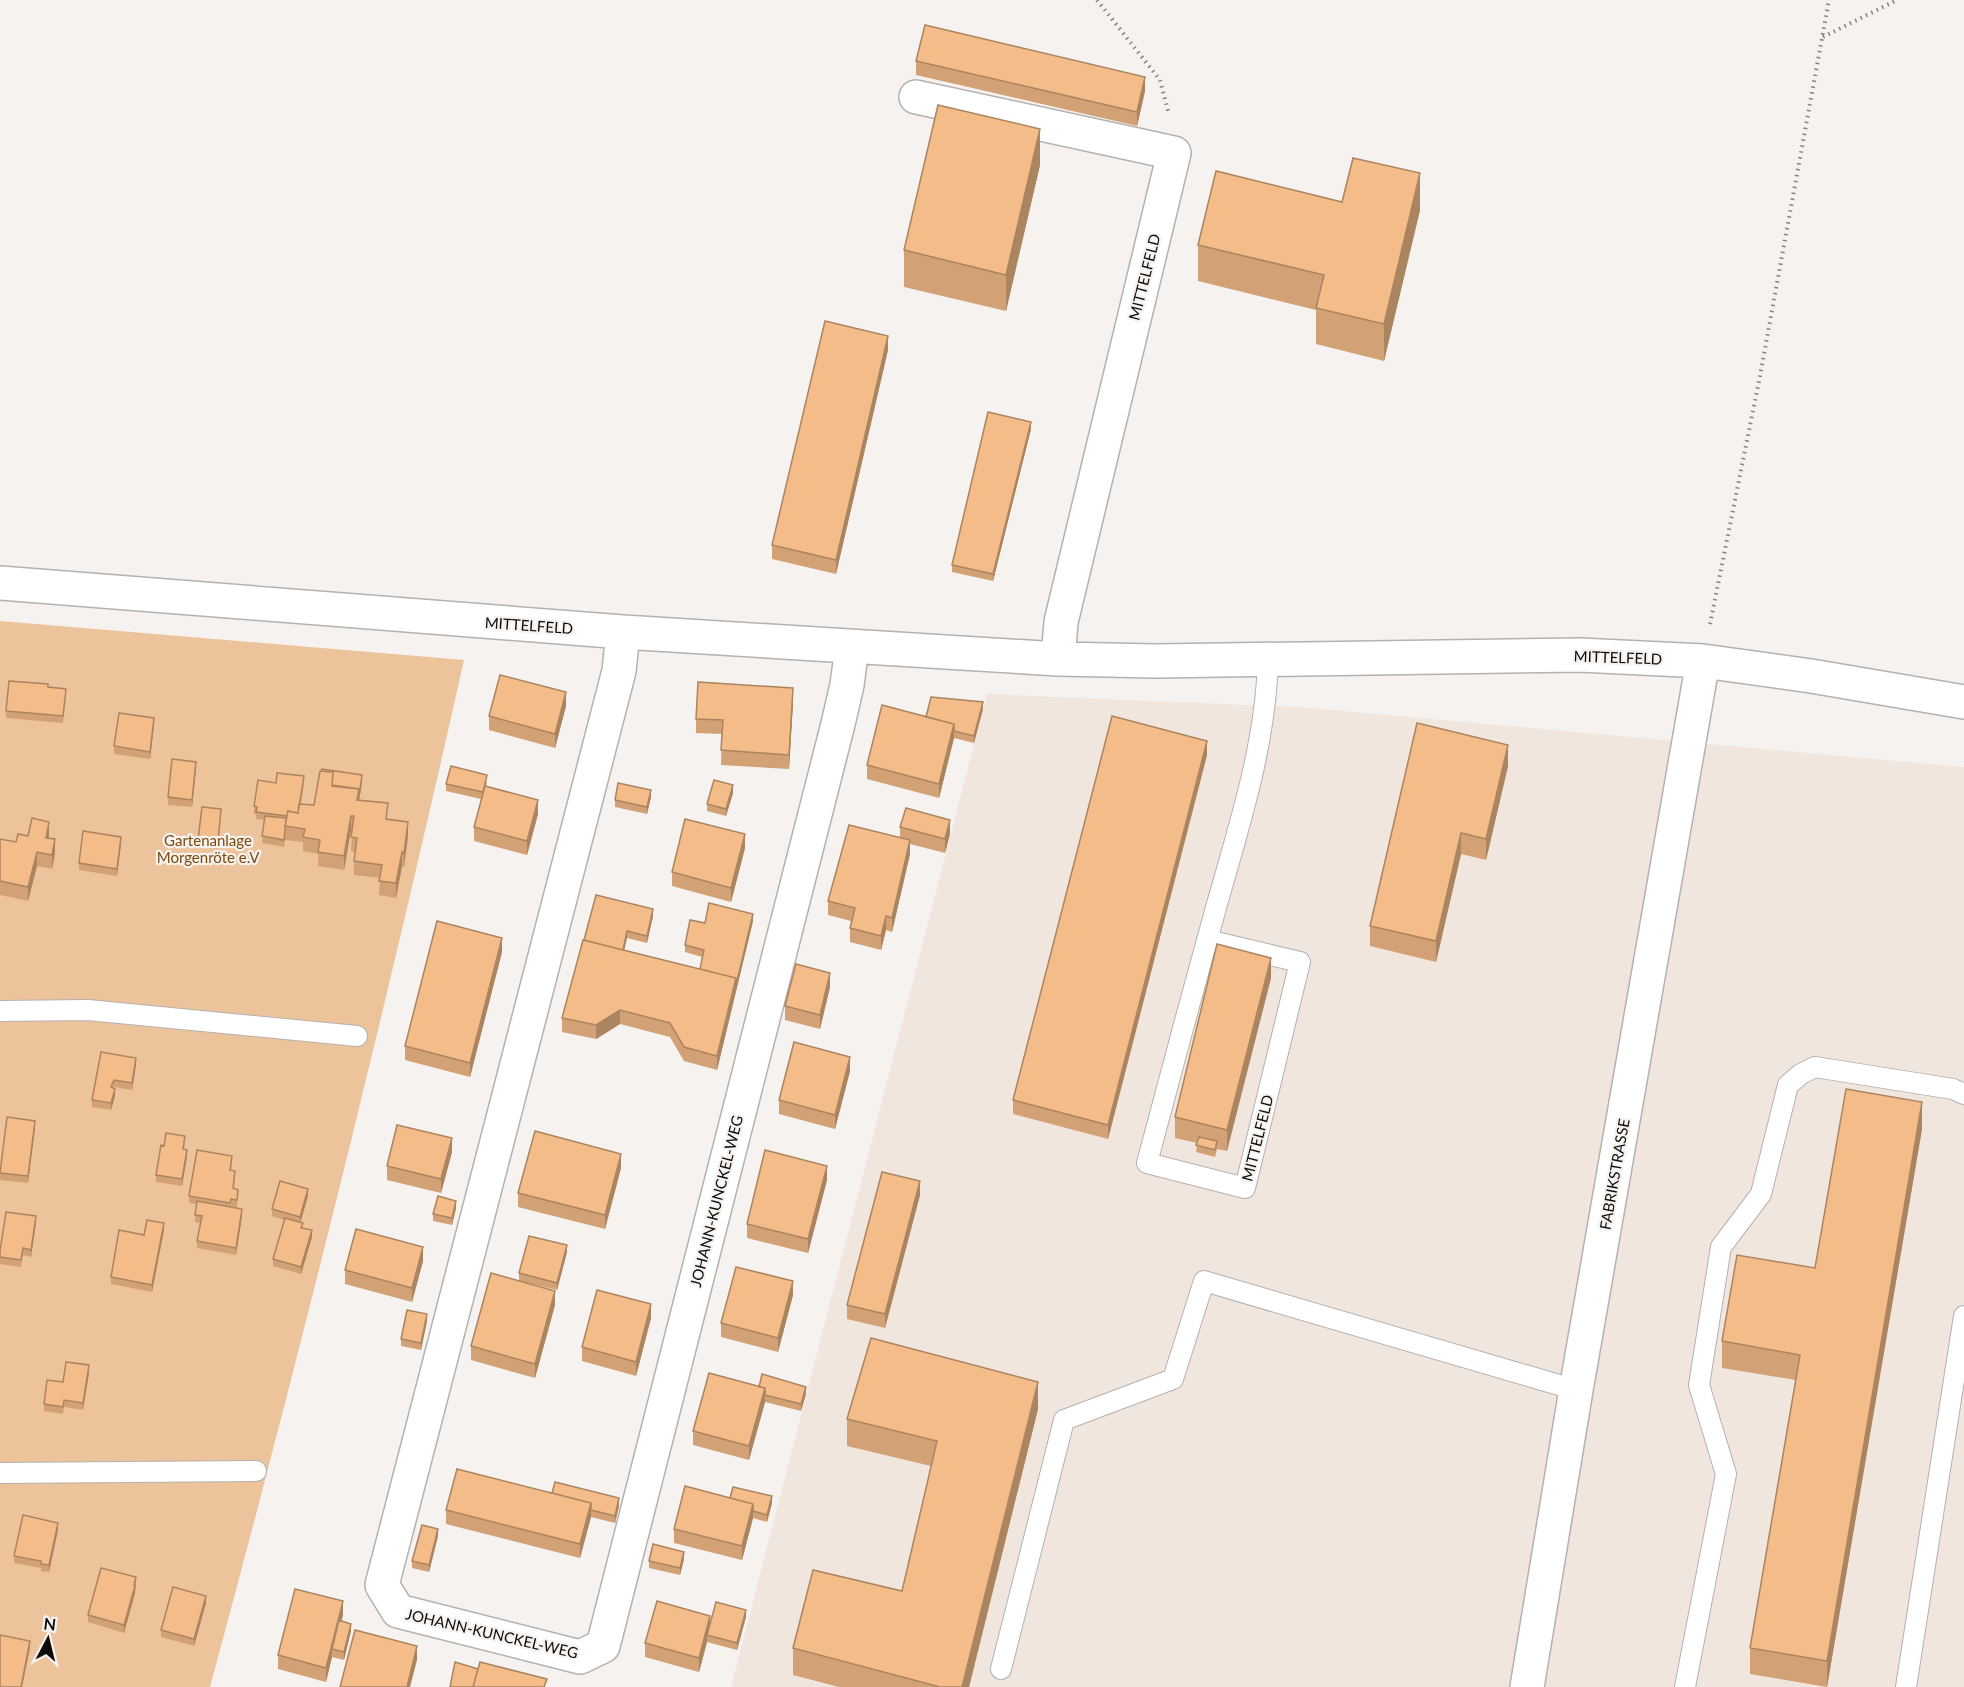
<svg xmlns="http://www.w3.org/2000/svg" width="1964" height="1687" font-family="Lato,sans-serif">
	<rect width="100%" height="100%" fill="#f5f2ef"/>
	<path fill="#f0e6de" d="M 987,694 L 1298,707 L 1964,767 L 1964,1687 L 731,1687 Z"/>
	<path fill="#edc39c" d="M 0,621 L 464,660 C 387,1004 302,1347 210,1687 L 0,1687 Z"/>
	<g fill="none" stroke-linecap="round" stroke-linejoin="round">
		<defs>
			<path id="lane" d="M 1207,940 L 1300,962 L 1245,1188 L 1147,1163 C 1170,1077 1193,990 1217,904 C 1240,823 1266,743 1268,659
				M 0,1011 L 88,1010 L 357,1036
				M 0,1473 L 256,1471
				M 1001,1669 L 1064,1420 L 1173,1379 L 1204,1281 L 1576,1390
				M 1685,1687 L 1726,1474 L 1699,1385 L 1721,1247 L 1761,1194 L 1788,1085 L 1801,1074 L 1815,1067 L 1953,1089 L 1964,1094
				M 1906,1687 L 1964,1316"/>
			<path id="street" d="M 916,97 L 1174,153 L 1061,622 L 1058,659
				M 0,583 L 623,632 L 1058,659 L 1156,661 L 1580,655 L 1703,661 L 1811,676 L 1964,702
				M 623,632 L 619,671 L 382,1585 L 398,1611 L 580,1657 L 603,1646 L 838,724 L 847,685 L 852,647
				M 1527,1687 L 1576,1390 L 1703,661"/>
		</defs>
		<use href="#lane" stroke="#b4b1af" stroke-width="22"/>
		<use href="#street" stroke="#b4b1af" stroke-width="36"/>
		<path stroke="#868482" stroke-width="4" stroke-dasharray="1.5 4.5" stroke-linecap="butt" d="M 1097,0 L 1160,80 L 1168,111
			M 1823,37 L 1897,0
			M 1710,624 L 1760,376 L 1829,0"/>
		<use href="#lane" stroke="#fff" stroke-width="20"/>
		<use href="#street" stroke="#fff" stroke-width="33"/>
	</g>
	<path fill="#d2a276" d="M 916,61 L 1145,91 L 1137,126 L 916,75 Z
		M 1040,165 L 1006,311 L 904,287 L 904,250 Z
		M 1420,210 L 1384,361 L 1316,344 L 1316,310 L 1198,281 L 1198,245 Z
		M 888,350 L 836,574 L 772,559 L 772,545 Z
		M 1031,429 L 993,581 L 952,572 L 952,565 Z
		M 48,687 L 66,696 L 63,723 L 6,718 L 6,711 Z
		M 793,702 L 789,769 L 721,765 L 722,734 L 696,733 L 696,719 Z
		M 566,706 L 555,748 L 489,730 L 489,716 Z
		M 983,709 L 974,743 L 954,738 L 939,798 L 867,779 L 867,765 L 926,717 Z
		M 154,725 L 150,759 L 114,754 L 114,746 Z
		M 1207,755 L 1108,1139 L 1013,1114 L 1013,1100 Z
		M 1508,766 L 1486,860 L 1461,854 L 1436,962 L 1370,946 L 1370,926 Z
		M 196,769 L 192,807 L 168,805 L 168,797 Z
		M 362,782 L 359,800 L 388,819 L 408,836 L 404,867 L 402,866 L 396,898 L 379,895 L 380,878 L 354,875 L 354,861 L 355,852 L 351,851 L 352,830 L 351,830 L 344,870 L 318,866 L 318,854 L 303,851 L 303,842 L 285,840 L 284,847 L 262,843 L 264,820 L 256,819 L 256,814 L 254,814 L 254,806 L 276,783 L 304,783 L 301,804 L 314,805 Z
		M 487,782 L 486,787 L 538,814 L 527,855 L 474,841 L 474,827 L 481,799 L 446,791 L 446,784 Z
		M 733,793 L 726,816 L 707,811 L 707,804 Z
		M 651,797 L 647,814 L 615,807 L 615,800 Z
		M 221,816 L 218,849 L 198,847 L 198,840 Z
		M 900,827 L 950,834 L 945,853 L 910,844 L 910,854 L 892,932 L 886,930 L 881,950 L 850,942 L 850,928 L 851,921 L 828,915 L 828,901 L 900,838 Z
		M 28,836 L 49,836 L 49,838 L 55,853 L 52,869 L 37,866 L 28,901 L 0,895 L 0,839 L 16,842 Z
		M 121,844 L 117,876 L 79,870 L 79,863 Z
		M 745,848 L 731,902 L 672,886 L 672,872 Z
		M 653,916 L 647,943 L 627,938 L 624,950 L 700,969 L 702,957 L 685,952 L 685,945 L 705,923 L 753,921 L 717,1070 L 684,1061 L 670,1037 L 620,1024 L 596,1039 L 562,1032 L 562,1018 L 584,940 Z
		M 502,952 L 470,1077 L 405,1060 L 405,1046 Z
		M 1271,978 L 1227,1151 L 1217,1149 L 1215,1157 L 1196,1152 L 1197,1143 L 1175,1138 L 1175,1117 Z
		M 830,987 L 820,1029 L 785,1020 L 785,1006 Z
		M 101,1052 L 136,1065 L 132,1090 L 114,1087 L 115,1096 L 111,1110 L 92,1107 L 92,1100 Z
		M 850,1071 L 835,1129 L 779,1114 L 779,1100 Z
		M 35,1128 L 28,1183 L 0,1180 L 0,1168 Z
		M 1922,1129 L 1827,1687 L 1750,1674 L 1750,1648 L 1796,1380 L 1722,1368 L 1722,1341 L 1815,1268 Z
		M 185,1143 L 184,1150 L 187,1157 L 182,1186 L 156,1182 L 156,1175 L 164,1146 Z
		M 452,1152 L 441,1193 L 387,1180 L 387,1166 Z
		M 232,1163 L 231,1170 L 235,1179 L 234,1188 L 238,1197 L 237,1208 L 231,1206 L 231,1207 L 242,1216 L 236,1255 L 197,1248 L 197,1241 L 200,1223 L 195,1222 L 196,1204 L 189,1203 L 189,1196 Z
		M 621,1168 L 605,1229 L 518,1207 L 518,1193 Z
		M 827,1180 L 808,1253 L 747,1238 L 747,1224 Z
		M 920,1195 L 885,1328 L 847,1319 L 847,1305 Z
		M 308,1196 L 300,1223 L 303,1228 L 312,1237 L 301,1274 L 273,1266 L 273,1259 L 284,1220 L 272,1216 L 272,1209 Z
		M 456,1208 L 452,1225 L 433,1221 L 433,1214 Z
		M 36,1223 L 31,1257 L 23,1255 L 21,1267 L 0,1264 L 0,1251 Z
		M 164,1230 L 152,1292 L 111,1284 L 111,1277 L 144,1235 Z
		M 567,1252 L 557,1290 L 519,1281 L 519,1273 Z
		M 423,1261 L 412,1302 L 345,1284 L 345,1270 Z
		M 793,1295 L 778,1352 L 721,1337 L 721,1323 Z
		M 555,1305 L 535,1378 L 471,1360 L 471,1346 Z
		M 651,1318 L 636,1376 L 582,1361 L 582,1347 Z
		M 427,1321 L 421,1350 L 401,1346 L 401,1339 Z
		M 89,1373 L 83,1410 L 64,1407 L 63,1414 L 44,1411 L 44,1404 L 63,1382 Z
		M 759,1387 L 806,1394 L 801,1411 L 765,1402 L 749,1460 L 693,1445 L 693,1431 Z
		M 1038,1409 L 969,1687 L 839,1687 L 793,1675 L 793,1648 L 902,1591 L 931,1466 L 847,1446 L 847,1419 Z
		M 552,1493 L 619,1506 L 615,1523 L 591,1517 L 580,1558 L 446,1524 L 446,1510 Z
		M 730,1498 L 772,1503 L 767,1522 L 753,1518 L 742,1560 L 674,1543 L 674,1529 Z
		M 58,1530 L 49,1572 L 41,1571 L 41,1568 L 14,1563 L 14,1556 Z
		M 438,1536 L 429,1572 L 412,1568 L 412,1561 Z
		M 684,1559 L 680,1575 L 649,1568 L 649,1561 Z
		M 136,1584 L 135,1593 L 124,1633 L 88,1622 L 88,1615 Z
		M 206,1603 L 194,1646 L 161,1637 L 161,1630 Z
		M 343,1615 L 341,1621 L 351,1631 L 344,1660 L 332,1657 L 326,1682 L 278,1669 L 278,1655 Z
		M 746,1617 L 737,1650 L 707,1642 L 699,1672 L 645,1657 L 645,1643 L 710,1623 Z"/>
	<path fill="#ab8460" d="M 1145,77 L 1145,91 L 1137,126 L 1137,112 Z
		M 1040,129 L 1040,165 L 1006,311 L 1006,275 Z
		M 1420,173 L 1420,210 L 1384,361 L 1384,324 Z
		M 888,336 L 888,350 L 836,574 L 836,560 Z
		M 1031,422 L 1031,429 L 993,581 L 993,574 Z
		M 793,688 L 793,702 L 789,769 L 789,755 Z
		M 566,692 L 566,706 L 555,748 L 555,734 Z
		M 983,702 L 983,709 L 974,743 L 974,736 Z
		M 154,718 L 154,725 L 150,759 L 150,752 Z
		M 954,724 L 954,738 L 939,798 L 939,784 Z
		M 1207,741 L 1207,755 L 1108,1139 L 1108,1125 Z
		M 1508,745 L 1508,766 L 1486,860 L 1486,839 Z
		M 196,762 L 196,769 L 192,807 L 192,800 Z
		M 362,775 L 362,782 L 357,814 L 357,800 Z
		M 733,785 L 733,793 L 726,816 L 726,809 Z
		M 651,790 L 651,797 L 647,814 L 647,807 Z
		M 538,800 L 538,814 L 527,855 L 527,841 Z
		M 351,816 L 351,830 L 344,870 L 344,856 Z
		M 950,820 L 950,834 L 945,853 L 945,839 Z
		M 49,822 L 49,836 L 46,852 L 46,838 Z
		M 408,822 L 408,836 L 404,867 L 404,853 Z
		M 1461,833 L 1461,854 L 1436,962 L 1436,941 Z
		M 745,834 L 745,848 L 731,902 L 731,888 Z
		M 121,837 L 121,844 L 117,876 L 117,869 Z
		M 55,839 L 55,853 L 52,869 L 52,855 Z
		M 910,840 L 910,854 L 892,932 L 892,918 Z
		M 37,852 L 37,866 L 28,901 L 28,887 Z
		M 402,852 L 402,866 L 396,898 L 396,883 Z
		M 653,909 L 653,916 L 647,943 L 647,936 Z
		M 753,914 L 753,921 L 717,1070 L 717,1056 Z
		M 886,916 L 886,930 L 881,950 L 881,936 Z
		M 627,931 L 627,938 L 621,964 L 621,956 Z
		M 502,938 L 502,952 L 470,1077 L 470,1063 Z
		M 1271,958 L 1271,978 L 1227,1151 L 1227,1130 Z
		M 830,973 L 830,987 L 820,1029 L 820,1015 Z
		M 620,1010 L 620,1024 L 596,1039 L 596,1025 Z
		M 850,1057 L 850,1071 L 835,1129 L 835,1115 Z
		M 136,1058 L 136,1065 L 132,1090 L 132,1083 Z
		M 115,1089 L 115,1096 L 111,1110 L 111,1103 Z
		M 1922,1102 L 1922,1129 L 1827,1687 L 1827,1661 Z
		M 35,1121 L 35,1128 L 28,1183 L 28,1176 Z
		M 452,1138 L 452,1152 L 441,1193 L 441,1179 Z
		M 187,1150 L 187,1157 L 182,1186 L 182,1179 Z
		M 621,1154 L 621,1168 L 605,1229 L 605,1215 Z
		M 827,1166 L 827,1180 L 808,1253 L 808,1239 Z
		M 920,1181 L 920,1195 L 885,1328 L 885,1314 Z
		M 308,1189 L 308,1196 L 300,1224 L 300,1217 Z
		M 456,1201 L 456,1208 L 452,1225 L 452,1218 Z
		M 242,1209 L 242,1216 L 236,1255 L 236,1248 Z
		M 36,1216 L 36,1223 L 31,1257 L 31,1250 Z
		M 164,1223 L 164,1230 L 152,1292 L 152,1285 Z
		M 312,1230 L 312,1237 L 301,1274 L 301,1267 Z
		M 567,1245 L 567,1252 L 557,1290 L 557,1283 Z
		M 423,1247 L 423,1261 L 412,1302 L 412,1288 Z
		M 793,1281 L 793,1295 L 778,1352 L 778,1338 Z
		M 555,1291 L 555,1305 L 535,1378 L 535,1364 Z
		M 651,1304 L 651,1318 L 636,1376 L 636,1362 Z
		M 427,1314 L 427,1321 L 421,1350 L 421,1343 Z
		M 89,1365 L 89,1373 L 83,1410 L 83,1403 Z
		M 1038,1382 L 1038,1409 L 969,1687 L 962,1687 Z
		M 806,1387 L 806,1394 L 801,1411 L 801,1404 Z
		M 765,1388 L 765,1402 L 749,1460 L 749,1446 Z
		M 772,1496 L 772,1503 L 767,1522 L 767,1515 Z
		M 619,1498 L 619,1506 L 615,1523 L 615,1516 Z
		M 591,1503 L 591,1517 L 580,1558 L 580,1544 Z
		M 753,1504 L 753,1518 L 742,1560 L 742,1546 Z
		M 58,1523 L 58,1530 L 49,1572 L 49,1565 Z
		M 438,1529 L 438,1536 L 429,1572 L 429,1565 Z
		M 684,1552 L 684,1559 L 680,1575 L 680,1568 Z
		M 136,1577 L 135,1593 L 124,1633 L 124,1625 Z
		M 206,1596 L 206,1603 L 194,1646 L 194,1639 Z
		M 343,1601 L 343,1615 L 334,1650 L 332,1649 L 332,1657 L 326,1682 L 326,1668 Z
		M 746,1610 L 746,1617 L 737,1650 L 737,1643 Z
		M 710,1616 L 710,1630 L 707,1635 L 707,1642 L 699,1672 L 699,1658 Z
		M 351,1624 L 351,1631 L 344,1660 L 344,1652 Z
		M 30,1641 L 30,1648 L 22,1687 L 21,1687 Z
		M 417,1646 L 417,1660 L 410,1687 L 407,1687 Z"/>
	<path fill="#f4bc89" stroke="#ab8460" stroke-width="1.5" d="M 925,25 L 1145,77 L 1137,112 L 916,61 Z
		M 938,105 L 1040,129 L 1006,275 L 904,250 Z
		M 1353,158 L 1420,173 L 1384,324 L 1316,308 L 1324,275 L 1198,245 L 1216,171 L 1342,202 Z
		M 825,321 L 888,336 L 836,560 L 772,545 Z
		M 988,412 L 1031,422 L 993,574 L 952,565 Z
		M 500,675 L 566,692 L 555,734 L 489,716 Z
		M 9,681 L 48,684 L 48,687 L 66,689 L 63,716 L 6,711 Z
		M 698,682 L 793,688 L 789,755 L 721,750 L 723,720 L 696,719 Z
		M 931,697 L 983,702 L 974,736 L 954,731 L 954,724 L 926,717 Z
		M 882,705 L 954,724 L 939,784 L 867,765 Z
		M 119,713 L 154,718 L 150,752 L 114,746 Z
		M 1112,716 L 1207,741 L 1108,1125 L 1013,1100 Z
		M 1417,723 L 1508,745 L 1486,839 L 1461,833 L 1436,941 L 1370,926 Z
		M 172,759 L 196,762 L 192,800 L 168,797 Z
		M 451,766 L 487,775 L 483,792 L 446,784 Z
		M 322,769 L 362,775 L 359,796 L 359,789 L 332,786 L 333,772 L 321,771 Z
		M 320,771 L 333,772 L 332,785 L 359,789 L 357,800 L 388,803 L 386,819 L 408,822 L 404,853 L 402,852 L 396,883 L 379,881 L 382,865 L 354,861 L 357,838 L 351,837 L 354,816 L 351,816 L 344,856 L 318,852 L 320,840 L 303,837 L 305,829 L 285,826 L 288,811 L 298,813 L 299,804 L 314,805 Z
		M 277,773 L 304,776 L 298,813 L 288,811 L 287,816 L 256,812 L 257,807 L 254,806 L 258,780 L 276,783 Z
		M 714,780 L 733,785 L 726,809 L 707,804 Z
		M 618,783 L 651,790 L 647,807 L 615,800 Z
		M 485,786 L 538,800 L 527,841 L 474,827 Z
		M 202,807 L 221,809 L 218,842 L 198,840 Z
		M 906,808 L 950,820 L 945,839 L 900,827 Z
		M 265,816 L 286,818 L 284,840 L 262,836 Z
		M 32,818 L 49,822 L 46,838 L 55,839 L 52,855 L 37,852 L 28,887 L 0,881 L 0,839 L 16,842 L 18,834 L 28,836 Z
		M 685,819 L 745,834 L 731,888 L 672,872 Z
		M 849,825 L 910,840 L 892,918 L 886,916 L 881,936 L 850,928 L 855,908 L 828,901 Z
		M 83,831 L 121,837 L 117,869 L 79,863 Z
		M 596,895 L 653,909 L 647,936 L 627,931 L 623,950 L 584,940 Z
		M 709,903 L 753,914 L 736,985 L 736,978 L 700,969 L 704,950 L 685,945 L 690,920 L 705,923 Z
		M 437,921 L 502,938 L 470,1063 L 405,1046 Z
		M 583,940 L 736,978 L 717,1056 L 684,1047 L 670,1023 L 620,1010 L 596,1025 L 562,1018 Z
		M 1217,944 L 1271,958 L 1227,1130 L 1175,1117 Z
		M 796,964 L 830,973 L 820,1015 L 785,1006 Z
		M 794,1042 L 850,1057 L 835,1115 L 779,1100 Z
		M 101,1052 L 136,1058 L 132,1083 L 114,1080 L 111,1087 L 115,1089 L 111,1103 L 92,1100 Z
		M 1846,1089 L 1922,1102 L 1827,1661 L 1750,1648 L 1800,1355 L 1722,1341 L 1737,1255 L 1815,1268 Z
		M 7,1117 L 35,1121 L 28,1176 L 0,1173 Z
		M 397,1125 L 452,1138 L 441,1179 L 387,1166 Z
		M 535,1131 L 621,1154 L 605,1215 L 518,1193 Z
		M 166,1133 L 185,1136 L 183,1149 L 187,1150 L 182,1179 L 156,1175 L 161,1145 L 164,1146 Z
		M 1199,1137 L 1217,1141 L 1215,1150 L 1196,1145 Z
		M 197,1150 L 232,1156 L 230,1170 L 235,1171 L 233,1188 L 238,1190 L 237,1200 L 231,1199 L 230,1203 L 189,1196 Z
		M 765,1150 L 827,1166 L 808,1239 L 747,1224 Z
		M 882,1172 L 920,1181 L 885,1314 L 847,1305 Z
		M 280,1181 L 308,1189 L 300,1217 L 272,1209 Z
		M 438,1196 L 456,1201 L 452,1218 L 433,1214 Z
		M 197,1201 L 242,1209 L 236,1248 L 197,1241 L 202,1216 L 195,1215 Z
		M 6,1212 L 36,1216 L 31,1250 L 23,1248 L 21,1260 L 0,1257 L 0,1251 Z
		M 285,1218 L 303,1223 L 301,1228 L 312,1230 L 301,1267 L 273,1259 Z
		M 147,1220 L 164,1223 L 152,1285 L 111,1277 L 119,1230 L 144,1235 Z
		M 356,1229 L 423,1247 L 412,1288 L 345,1270 Z
		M 529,1236 L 567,1245 L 557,1283 L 519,1273 Z
		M 736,1267 L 793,1281 L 778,1338 L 721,1323 Z
		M 491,1273 L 555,1291 L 535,1364 L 471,1346 Z
		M 597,1290 L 651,1304 L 636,1362 L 582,1347 Z
		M 407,1310 L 427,1314 L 421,1343 L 401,1339 Z
		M 871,1338 L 1038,1382 L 962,1687 L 940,1687 L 793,1648 L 813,1570 L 902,1591 L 937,1441 L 847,1419 Z
		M 66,1362 L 89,1365 L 83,1403 L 64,1400 L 63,1407 L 44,1404 L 47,1380 L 63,1382 Z
		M 709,1373 L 765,1388 L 749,1446 L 693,1431 Z
		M 762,1374 L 806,1387 L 801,1404 L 765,1395 L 765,1388 L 759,1387 Z
		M 457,1469 L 591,1503 L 580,1544 L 446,1510 Z
		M 555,1482 L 619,1498 L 615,1516 L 591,1510 L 591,1503 L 552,1493 Z
		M 685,1486 L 753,1504 L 742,1546 L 674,1529 Z
		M 733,1487 L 772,1496 L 767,1515 L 753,1511 L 753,1504 L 730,1498 Z
		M 23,1515 L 58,1523 L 49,1565 L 41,1564 L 41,1561 L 14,1556 Z
		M 422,1525 L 438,1529 L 429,1565 L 412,1561 Z
		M 653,1544 L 684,1552 L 680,1568 L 649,1561 Z
		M 101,1568 L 136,1577 L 134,1585 L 135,1586 L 124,1625 L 88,1615 Z
		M 173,1587 L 206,1596 L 194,1639 L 161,1630 Z
		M 295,1589 L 343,1601 L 326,1668 L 278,1655 Z
		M 657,1601 L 710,1616 L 699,1658 L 645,1643 Z
		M 716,1602 L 746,1610 L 737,1643 L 707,1635 Z
		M 339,1620 L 351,1624 L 344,1652 L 332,1649 Z
		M 355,1630 L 417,1646 L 407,1687 L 340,1687 Z
		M 0,1635 L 30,1641 L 21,1687 L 0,1687 Z
		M 455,1662 L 478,1669 L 473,1687 L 450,1687 Z
		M 480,1662 L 547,1679 L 544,1687 L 473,1687 Z"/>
	<g text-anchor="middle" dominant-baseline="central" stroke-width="4.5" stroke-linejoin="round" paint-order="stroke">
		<g font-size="15" fill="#0d0c0b" stroke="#f5f2ef">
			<text transform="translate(1144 277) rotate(-76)">MITTELFELD</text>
			<text transform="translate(529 625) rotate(4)">MITTELFELD</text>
			<text transform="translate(1618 657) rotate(2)">MITTELFELD</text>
			<text transform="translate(1257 1138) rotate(-76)">MITTELFELD</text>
			<text transform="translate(1614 1174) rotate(-80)">FABRIKSTRASSE</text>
			<text transform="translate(716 1201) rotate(-76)">JOHANN-KUNCKEL-WEG</text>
			<text transform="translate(492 1633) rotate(13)">JOHANN-KUNCKEL-WEG</text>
		</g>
		<g font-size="15" fill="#7d4a0c" stroke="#f5f2ef">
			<text x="208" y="840">Gartenanlage<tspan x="208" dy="17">Morgenröte e.V</tspan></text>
		</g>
	</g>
	<g transform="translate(48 1639) rotate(7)" stroke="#f5f2ef" stroke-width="4.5" paint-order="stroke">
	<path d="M0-4.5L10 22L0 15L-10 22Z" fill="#0d0c0b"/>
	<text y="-9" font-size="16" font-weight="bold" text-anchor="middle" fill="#0d0c0b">N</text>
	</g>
</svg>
